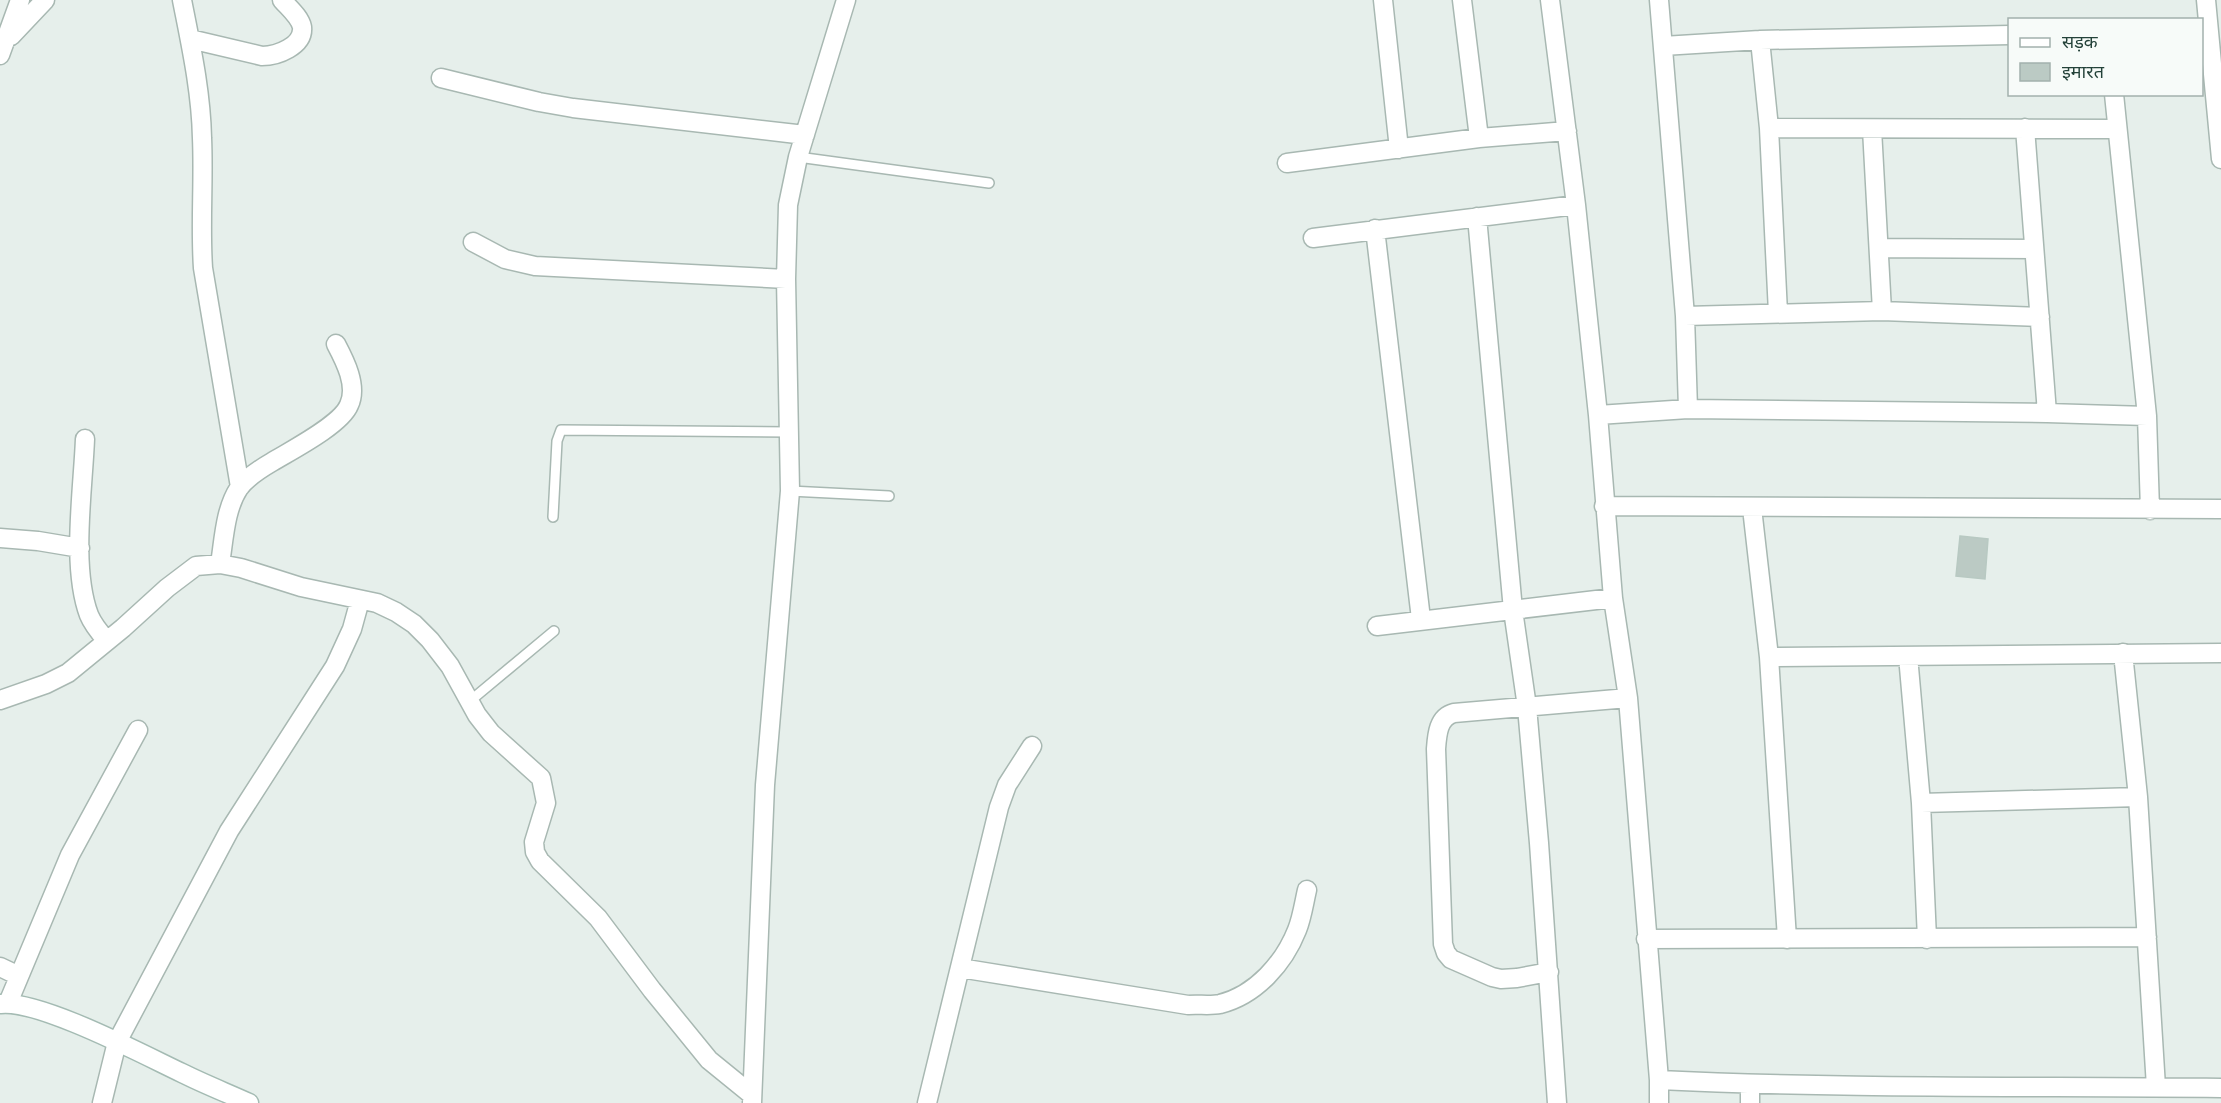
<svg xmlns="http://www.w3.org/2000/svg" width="2221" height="1103" font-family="Helvetica,'Noto Sans Devanagari',sans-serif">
	<rect width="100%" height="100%" fill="#e6efeb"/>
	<path fill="#bbcac4" stroke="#b8c9c2" stroke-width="1.5" d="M 1960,536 L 1988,539 L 1985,579 L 1956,576 Z"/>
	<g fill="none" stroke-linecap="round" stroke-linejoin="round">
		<defs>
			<path id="service" d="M 798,157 L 989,183
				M 790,491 L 889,496
				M 553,517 L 557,441 L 561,430 L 789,432
				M 470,701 L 554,631"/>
			<path id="minor" d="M 182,0 C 191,46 201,91 202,138 C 204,181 200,224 203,268 L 240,487
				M 1383,0 L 1399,149
				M 1462,0 L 1479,138
				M 1550,0 L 1576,205 L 1598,415 L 1613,598 L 1628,698 L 1659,1080 L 1659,1103
				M 1659,0 L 1685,316 L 1688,409
				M 2206,0 L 2221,159
				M 11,36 L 45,0
				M 190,39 L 262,56 C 277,56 304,46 302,27 C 300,17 289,8 282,0
				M 1760,40 L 1769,128 L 1778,313
				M 1663,46 L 1760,40 L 2010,35
				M 0,55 L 20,0
				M 441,78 L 539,102 L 573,108 L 805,135
				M 2114,94 L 2147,416 L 2150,510
				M 1769,128 L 2117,129
				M 2025,128 L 2047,413
				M 1872,129 L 1882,311
				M 1287,163 L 1479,138 L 1567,131
				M 1477,217 L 1513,610 L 1527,707 L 1539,843 L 1557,1103
				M 1375,229 L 1421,619
				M 1313,238 L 1576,205
				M 473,242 L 505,259 L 535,266 L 786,279
				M 1879,248 L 2034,249
				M 1685,316 L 1882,311 L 2040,317
				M 1598,415 L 1688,409 L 2047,413 L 2147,416
				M 85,439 C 83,490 71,567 89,615 C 93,625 100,633 107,641
				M 1604,506 L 2221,509
				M 1752,508 L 1769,657 L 1787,939
				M 0,538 L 38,541 L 80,548
				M 220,564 C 224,539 225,509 239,488 C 247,477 260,469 272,462 C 290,451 341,425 349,405 C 358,386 345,361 336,344
				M 1377,626 L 1613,598
				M 2123,653 L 2138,797 L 2156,1087
				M 1908,656 L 1921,803 L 1927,939
				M 1769,657 L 2221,653
				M 0,700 L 46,684 L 68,673 L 123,628 L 167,588 L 196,566 L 220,564 L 241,568 L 301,587 L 377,603 L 396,612 L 414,624 L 430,640 L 450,666 L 477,715 L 491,733 L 541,778 L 546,803 L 534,842 L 535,852 L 540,861 L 598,918 L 652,990 L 709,1060 L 752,1095
				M 1921,803 L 2138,797
				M 1646,939 L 2147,937
				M 0,967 L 19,976
				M 960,968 L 1188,1005 C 1198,1004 1210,1006 1220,1004 C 1256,995 1284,963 1297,930 C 1302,918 1304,903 1307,890
				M 1549,972 L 1517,978 L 1501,979 L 1492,977 L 1451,959 L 1446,953 L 1443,944 L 1436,749 C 1437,735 1438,717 1454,713 L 1628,698
				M 8,1003 L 70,855 L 138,730
				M 1659,1080 C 1846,1089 2034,1086 2221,1088
				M 102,1103 L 117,1042 L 229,831 L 335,666 L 352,629 L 360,600
				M 752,1103 L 765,785 L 790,491 L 786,279 L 788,205 L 798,157 L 846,0
				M 927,1103 L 999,807 L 1007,785 L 1032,746
				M 1750,1103 L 1750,1084"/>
			<path id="secondary" d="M 0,1004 C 38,999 144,1055 182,1073 C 204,1084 227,1093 249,1103"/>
		</defs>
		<use href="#service" stroke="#a8b8b2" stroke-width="12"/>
		<use href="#minor" stroke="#a8b8b2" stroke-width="21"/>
		<use href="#secondary" stroke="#a4bbb3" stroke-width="21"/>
		<use href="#service" stroke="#fff" stroke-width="9"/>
		<use href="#minor" stroke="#fff" stroke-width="18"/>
		<use href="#secondary" stroke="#fff" stroke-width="18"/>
	</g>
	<rect x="2008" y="18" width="195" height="78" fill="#f7fbf9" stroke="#a3b1ad" stroke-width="1.5"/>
	<rect x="2020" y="38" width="30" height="9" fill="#ffffff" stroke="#a3b1ad" stroke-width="1.5"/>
	<text x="2062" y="48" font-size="18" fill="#24423a">सड़क</text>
	<rect x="2020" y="63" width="30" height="18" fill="#bbcac4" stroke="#a3b1ad" stroke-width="1.5"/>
	<text x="2062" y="78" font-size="18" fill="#24423a">इमारत</text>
</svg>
